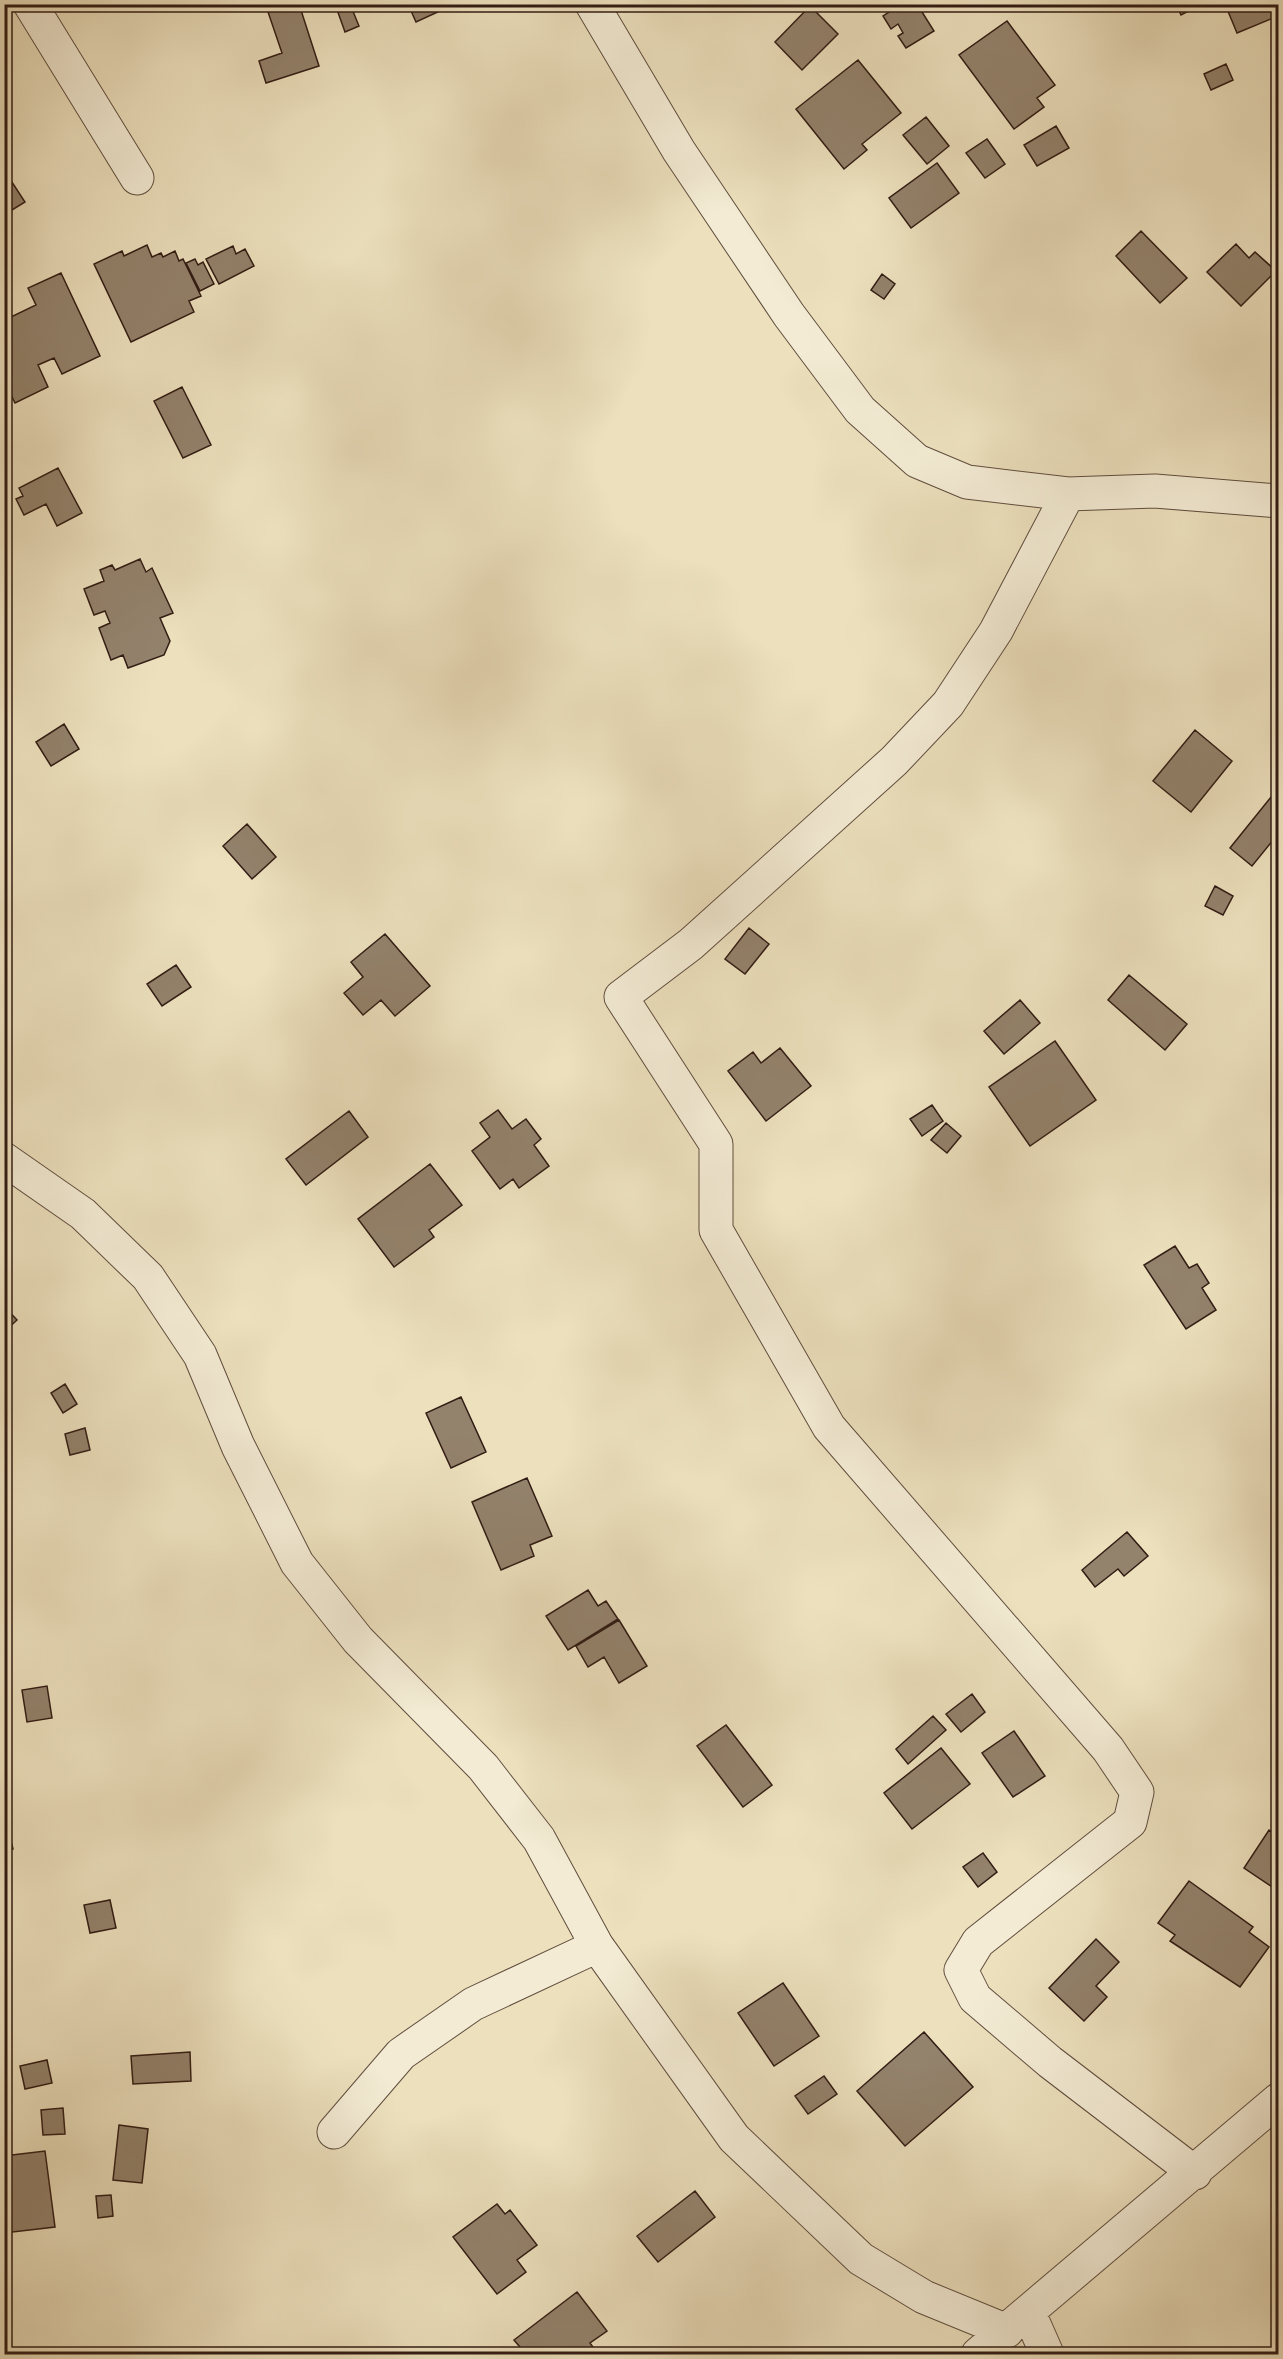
<svg xmlns="http://www.w3.org/2000/svg" width="1283" height="2359" font-family="'IM FELL English',serif">
	<rect width="100%" height="100%" fill="#ece0bd"/>
	<filter id="stains"><feTurbulence type="fractalNoise" baseFrequency=".00333" numOctaves="4"/><feColorMatrix values="0 0 0 0 .2 0 0 0 0 .09 0 0 0 0 .02 0 0 0 .5 -.17"/></filter>
	<radialGradient id="worn" r=".72"><stop offset=".6" stop-color="#630" stop-opacity="0"/><stop offset="1" stop-color="#630" stop-opacity=".3"/></radialGradient>
	<path fill="#93826c" stroke="#321c14" stroke-width="1.5" d="M 281,4 L 299,4 L 319,66 L 266,83 L 259,61 L 282,53 L 267,9 Z
		M 335,4 L 350,4 L 359,26 L 345,32 Z
		M 408,4 L 455,4 L 416,22 Z
		M 888,4 L 917,4 L 934,31 L 906,48 L 898,36 L 903,33 L 898,24 L 891,29 L 883,16 L 889,12 L 885,6 Z
		M 1176,4 L 1202,4 L 1181,15 Z
		M 1225,4 L 1278,4 L 1278,16 L 1237,33 Z
		M 810,6 L 838,34 L 802,70 L 775,42 Z
		M 1007,21 L 1055,85 L 1037,98 L 1044,107 L 1014,129 L 959,55 Z
		M 858,60 L 901,113 L 862,144 L 867,150 L 844,169 L 796,109 Z
		M 1226,64 L 1233,80 L 1211,90 L 1204,74 Z
		M 926,117 L 949,146 L 927,164 L 903,135 Z
		M 1056,126 L 1069,148 L 1037,166 L 1024,145 Z
		M 987,139 L 1005,164 L 985,178 L 966,153 Z
		M 937,163 L 959,193 L 911,228 L 889,198 Z
		M 4,170 L 25,202 L 4,215 Z
		M 1141,231 L 1187,278 L 1160,303 L 1116,256 Z
		M 1236,244 L 1249,258 L 1255,252 L 1276,271 L 1241,306 L 1207,272 Z
		M 147,245 L 152,257 L 161,253 L 163,257 L 175,251 L 179,261 L 183,259 L 201,296 L 189,301 L 194,312 L 131,342 L 94,264 L 122,251 L 124,256 Z
		M 233,246 L 236,254 L 245,249 L 254,266 L 219,284 L 206,259 Z
		M 195,259 L 198,265 L 203,262 L 214,284 L 200,291 L 186,263 Z
		M 61,273 L 100,356 L 62,374 L 54,358 L 38,365 L 48,387 L 15,403 L 4,380 L 4,308 L 9,318 L 36,305 L 28,288 Z
		M 882,274 L 895,284 L 884,299 L 871,290 Z
		M 182,387 L 211,445 L 183,458 L 154,401 Z
		M 58,468 L 82,513 L 57,526 L 46,504 L 24,515 L 16,499 L 23,496 L 19,488 Z
		M 140,559 L 146,572 L 152,568 L 173,613 L 160,618 L 170,641 L 164,655 L 128,668 L 123,655 L 111,660 L 99,628 L 110,623 L 105,611 L 94,615 L 84,589 L 104,581 L 100,570 L 112,565 L 115,570 Z
		M 64,724 L 79,749 L 51,766 L 36,742 Z
		M 1195,730 L 1232,761 L 1191,812 L 1153,781 Z
		M 1271,797 L 1278,803 L 1278,834 L 1252,866 L 1230,848 Z
		M 247,824 L 276,857 L 252,879 L 223,846 Z
		M 1215,886 L 1233,896 L 1223,915 L 1205,906 Z
		M 749,928 L 769,944 L 745,974 L 725,959 Z
		M 385,934 L 430,986 L 395,1016 L 381,1000 L 363,1015 L 344,993 L 363,977 L 351,962 Z
		M 176,965 L 191,987 L 162,1006 L 147,984 Z
		M 1129,975 L 1187,1024 L 1165,1050 L 1108,1000 Z
		M 1020,1000 L 1040,1023 L 1004,1054 L 984,1031 Z
		M 1055,1041 L 1096,1100 L 1030,1146 L 989,1087 Z
		M 780,1048 L 811,1086 L 766,1121 L 728,1071 L 753,1052 L 761,1063 Z
		M 932,1105 L 943,1121 L 922,1136 L 910,1119 Z
		M 498,1110 L 512,1129 L 526,1119 L 541,1139 L 534,1145 L 549,1166 L 519,1188 L 513,1179 L 500,1189 L 472,1151 L 490,1137 L 480,1123 Z
		M 349,1111 L 368,1137 L 306,1185 L 286,1159 Z
		M 946,1123 L 961,1136 L 947,1153 L 931,1140 Z
		M 430,1164 L 462,1205 L 429,1230 L 434,1237 L 394,1267 L 358,1219 Z
		M 1175,1246 L 1189,1268 L 1197,1264 L 1209,1283 L 1202,1288 L 1216,1310 L 1186,1329 L 1144,1265 Z
		M 4,1306 L 17,1320 L 4,1332 Z
		M 65,1384 L 77,1404 L 63,1413 L 51,1393 Z
		M 461,1397 L 486,1452 L 451,1468 L 426,1413 Z
		M 85,1428 L 90,1450 L 70,1455 L 65,1434 Z
		M 527,1478 L 552,1536 L 530,1545 L 534,1556 L 501,1570 L 472,1502 Z
		M 1127,1532 L 1148,1556 L 1124,1576 L 1118,1569 L 1095,1587 L 1082,1570 Z
		M 588,1590 L 598,1606 L 606,1601 L 618,1619 L 568,1650 L 546,1616 Z
		M 619,1620 L 647,1666 L 619,1683 L 604,1657 L 588,1667 L 576,1646 Z
		M 47,1686 L 52,1718 L 27,1722 L 22,1690 Z
		M 972,1694 L 985,1712 L 961,1732 L 946,1714 Z
		M 933,1716 L 946,1730 L 908,1764 L 896,1749 Z
		M 726,1725 L 772,1785 L 743,1807 L 697,1746 Z
		M 1014,1731 L 1045,1776 L 1013,1797 L 982,1753 Z
		M 941,1748 L 970,1784 L 912,1829 L 884,1793 Z
		M 4,1814 L 13,1849 L 4,1851 Z
		M 1269,1830 L 1278,1836 L 1278,1891 L 1244,1868 Z
		M 983,1853 L 997,1872 L 978,1887 L 963,1867 Z
		M 1189,1881 L 1253,1927 L 1249,1932 L 1269,1947 L 1240,1987 L 1170,1941 L 1175,1935 L 1158,1923 Z
		M 110,1900 L 116,1928 L 90,1933 L 84,1905 Z
		M 1096,1939 L 1119,1962 L 1096,1986 L 1107,1997 L 1084,2021 L 1049,1988 Z
		M 783,1983 L 819,2036 L 774,2066 L 738,2013 Z
		M 924,2032 L 973,2087 L 905,2146 L 857,2091 Z
		M 190,2052 L 191,2081 L 133,2084 L 131,2056 Z
		M 47,2060 L 52,2083 L 25,2089 L 20,2066 Z
		M 824,2076 L 837,2094 L 808,2114 L 795,2096 Z
		M 63,2108 L 65,2134 L 43,2135 L 41,2110 Z
		M 119,2125 L 148,2129 L 142,2183 L 113,2180 Z
		M 45,2151 L 55,2227 L 4,2233 L 4,2156 Z
		M 695,2191 L 715,2217 L 658,2262 L 637,2236 Z
		M 111,2195 L 113,2216 L 98,2218 L 96,2196 Z
		M 497,2204 L 505,2214 L 510,2210 L 537,2245 L 517,2260 L 526,2272 L 497,2294 L 453,2237 Z
		M 577,2292 L 607,2331 L 590,2343 L 595,2350 L 589,2354 L 526,2354 L 514,2340 Z"/>
	<g fill="none" stroke-linecap="round" stroke-linejoin="round">
		<defs>
			<path id="minor" d="M 30,4 L 137,178
				M 592,4 L 679,151 L 789,315 L 860,410 L 917,461 L 967,482 L 1068,494 L 1155,491 L 1278,501
				M 1068,494 L 996,631 L 948,704 L 894,761 L 691,944 L 621,997 L 716,1144 L 716,1230 L 829,1427 L 1108,1749 L 1137,1792 L 1130,1822 L 978,1942 L 961,1970 L 975,1998 L 1050,2062 L 1195,2173
				M 4,1159 L 83,1214 L 148,1277 L 200,1355 L 238,1446 L 297,1563 L 358,1640 L 483,1767 L 539,1839 L 597,1946 L 734,2138 L 861,2259 L 924,2297 L 1007,2331
				M 334,2132 L 401,2054 L 473,2004 L 597,1946
				M 1029,2313 L 1047,2354
				M 978,2354 L 1278,2100"/>
		</defs>
		<use href="#minor" stroke="#604d3e" stroke-width="35"/>
		<use href="#minor" stroke="#f3ebd4" stroke-width="33"/>
	</g>
	<rect width="1283" height="2359" fill="none" stroke="#ece0bd" stroke-width="24"/>
	<rect x="6" y="6" width="1271" height="2347" fill="none" stroke="#321c14" stroke-width="3"/>
	<rect x="12" y="12" width="1259" height="2335" fill="none" stroke="#321c14" stroke-width="1.5"/>
	<rect width="100%" height="100%" filter="url(#stains)"/>
	<rect width="100%" height="100%" fill="url(#worn)"/>
</svg>
